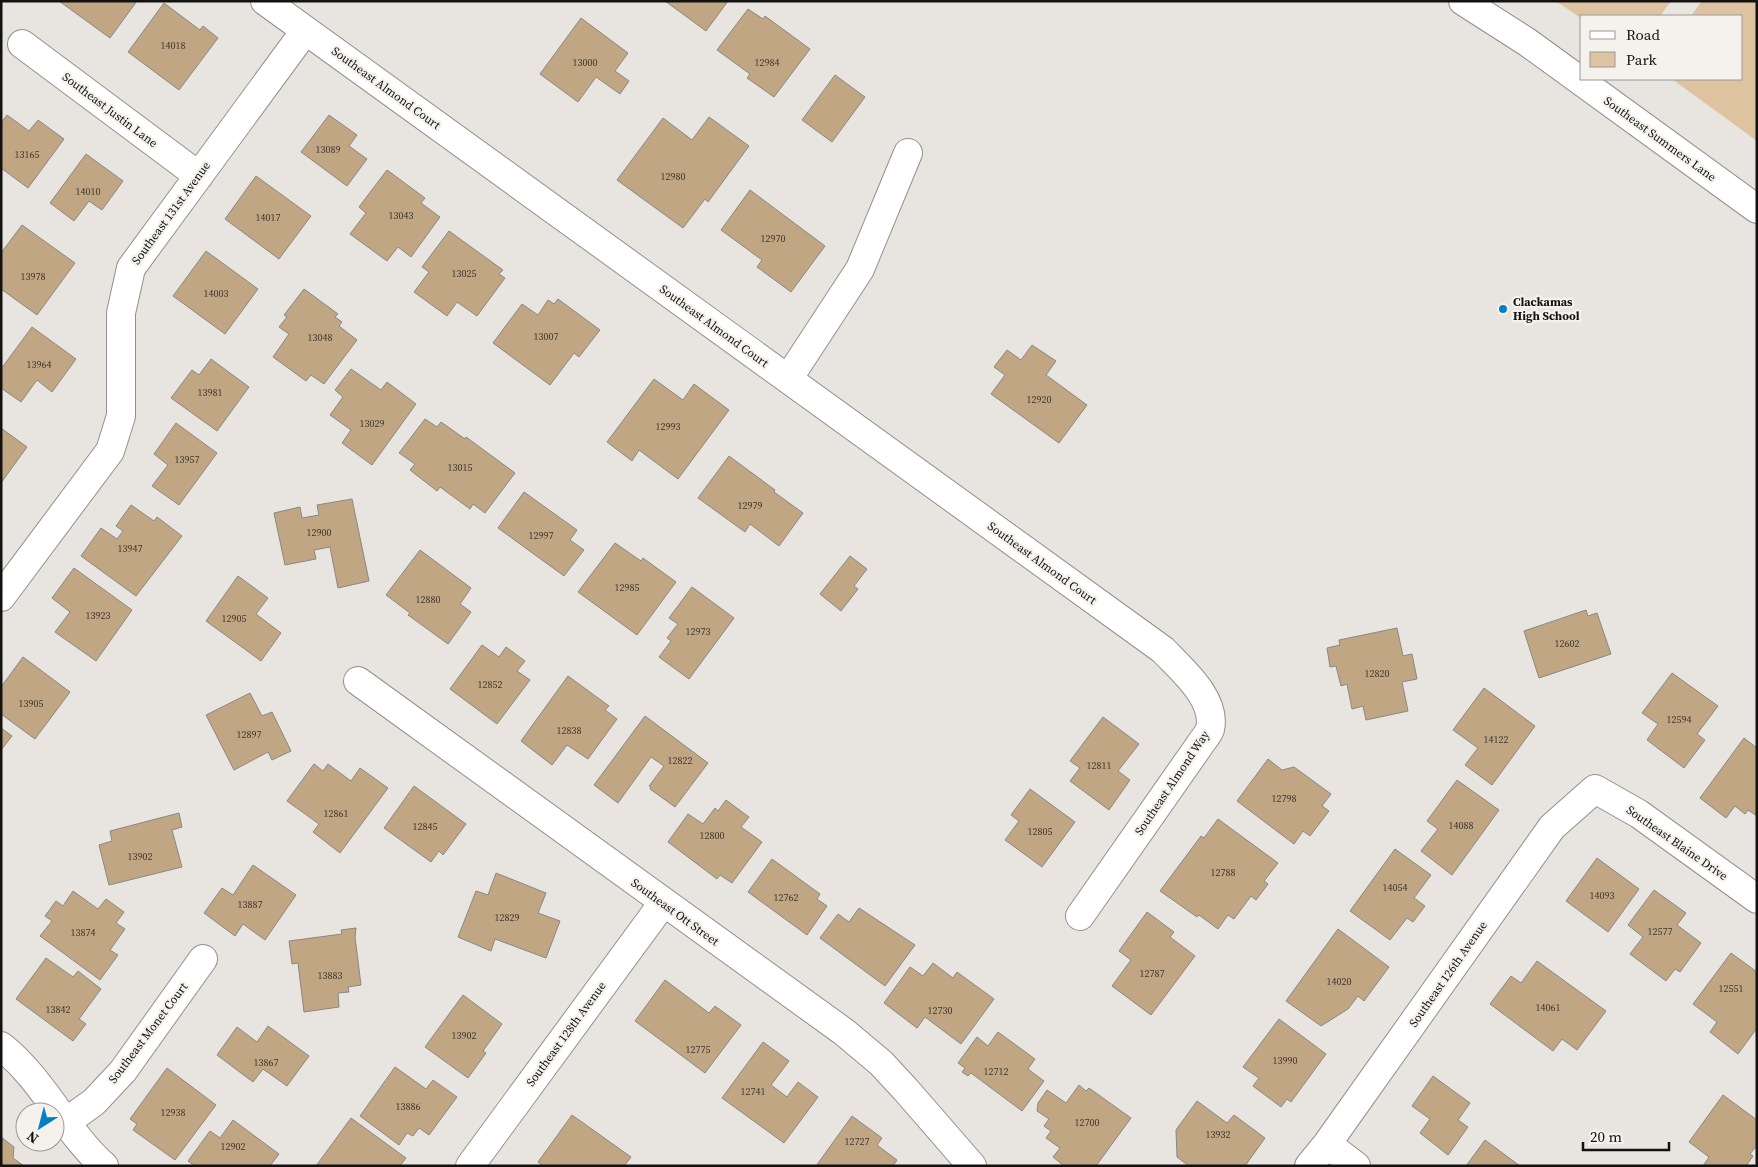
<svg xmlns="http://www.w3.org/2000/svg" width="1758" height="1167" font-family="'Source Serif 4',serif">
	<rect width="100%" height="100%" fill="#e8e4e0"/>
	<path fill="#dec3a0" d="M 1556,1 L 1671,1 L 1660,16 L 1582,16 L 1582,19 Z
		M 1702,1 L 1757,1 L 1757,141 L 1672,79 L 1742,79 L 1742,16 L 1691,16 Z"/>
	<path fill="#c1a683" stroke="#8a8783" d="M 59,1 L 137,1 L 110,38 Z
		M 665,1 L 728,1 L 706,31 Z
		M 164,3 L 200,30 L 203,26 L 218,38 L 179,90 L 128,52 Z
		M 748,9 L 763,19 L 765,16 L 810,49 L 774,97 L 747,78 L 750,74 L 717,50 Z
		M 581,18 L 628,53 L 615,71 L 629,81 L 620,94 L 596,77 L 578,102 L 540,74 Z
		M 835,75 L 865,97 L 832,142 L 802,120 Z
		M 7,115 L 29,131 L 38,120 L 64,139 L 28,188 L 1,168 L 1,123 Z
		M 329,115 L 357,135 L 349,146 L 367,159 L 347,186 L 301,152 Z
		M 709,117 L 749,146 L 708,202 L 705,199 L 683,228 L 617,180 L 663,118 L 692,140 Z
		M 86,154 L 123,181 L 102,210 L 89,201 L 74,221 L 50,203 Z
		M 387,170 L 425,198 L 421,203 L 440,217 L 411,257 L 398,247 L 387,261 L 350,234 L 366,213 L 359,207 Z
		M 256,176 L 311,216 L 279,259 L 225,219 Z
		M 750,190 L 825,246 L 791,292 L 757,267 L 762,260 L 721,230 Z
		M 22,225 L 75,263 L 37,315 L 1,289 L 1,253 Z
		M 449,231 L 503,270 L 499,274 L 505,278 L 477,316 L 457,302 L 447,316 L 414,292 L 429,272 L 422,267 Z
		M 206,251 L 258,289 L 225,334 L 173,296 Z
		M 304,289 L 338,314 L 335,317 L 342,322 L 339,326 L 357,340 L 324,384 L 311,375 L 306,381 L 273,357 L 289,334 L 279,327 L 287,317 L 284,315 Z
		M 558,299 L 600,330 L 579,357 L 574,353 L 550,385 L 493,343 L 522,304 L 538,315 L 548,300 L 554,304 Z
		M 32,327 L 76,359 L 52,392 L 37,380 L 21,402 L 1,388 L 1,369 Z
		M 1032,345 L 1056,361 L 1046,375 L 1087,405 L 1059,443 L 991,394 L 1005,375 L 994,367 L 1007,350 L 1021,360 Z
		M 211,359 L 249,387 L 217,431 L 171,398 L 192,370 L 199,375 Z
		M 351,369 L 381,390 L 387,382 L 416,404 L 372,465 L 342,443 L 351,430 L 330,415 L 343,397 L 335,390 Z
		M 654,379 L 683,400 L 694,384 L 729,410 L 678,479 L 639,450 L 632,461 L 607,442 Z
		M 425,419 L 437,427 L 441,422 L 465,439 L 466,437 L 515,473 L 485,513 L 473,504 L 470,509 L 440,487 L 437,491 L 410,470 L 415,464 L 399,453 Z
		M 176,423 L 217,453 L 179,505 L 152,486 L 168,465 L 154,454 Z
		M 1,428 L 27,447 L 1,483 Z
		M 729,456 L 775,490 L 774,492 L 803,513 L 779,546 L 750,524 L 745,532 L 698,498 Z
		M 524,492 L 577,530 L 570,540 L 584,550 L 564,576 L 498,528 Z
		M 352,499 L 369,581 L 338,588 L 330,547 L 314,550 L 316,559 L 285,565 L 274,513 L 300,507 L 302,518 L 319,515 L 317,505 Z
		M 131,505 L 154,521 L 157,517 L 182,536 L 136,596 L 81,556 L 101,528 L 117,539 L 123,531 L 116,526 Z
		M 615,543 L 641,561 L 643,558 L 676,582 L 637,635 L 578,592 Z
		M 420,550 L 471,588 L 460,604 L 471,612 L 448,644 L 408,615 L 410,613 L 386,595 Z
		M 850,556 L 867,569 L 854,586 L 858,589 L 841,611 L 820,594 Z
		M 74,568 L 132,610 L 96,661 L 55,632 L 70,612 L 52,598 Z
		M 238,576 L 268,598 L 256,614 L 281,633 L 261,661 L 206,621 Z
		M 692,587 L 734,618 L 689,679 L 659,657 L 671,641 L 667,638 L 678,624 L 669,618 Z
		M 1586,610 L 1588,616 L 1597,613 L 1611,654 L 1539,678 L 1524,631 Z
		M 1397,628 L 1403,656 L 1412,654 L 1417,679 L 1402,682 L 1408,711 L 1366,720 L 1363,706 L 1352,709 L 1347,684 L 1341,686 L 1336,666 L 1330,667 L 1327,648 L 1340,645 L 1339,640 Z
		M 482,645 L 499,657 L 506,647 L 525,661 L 517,671 L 530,680 L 497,724 L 450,689 Z
		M 23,657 L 70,692 L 35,739 L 1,714 L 1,687 Z
		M 1672,673 L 1718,706 L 1697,734 L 1705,740 L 1684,768 L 1647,740 L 1658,724 L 1642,713 Z
		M 568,676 L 609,706 L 605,710 L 617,719 L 588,759 L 567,745 L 552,765 L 521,741 Z
		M 1484,688 L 1535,726 L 1492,785 L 1465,765 L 1478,748 L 1453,730 Z
		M 250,693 L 262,716 L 272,712 L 291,751 L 272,760 L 268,752 L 234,770 L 206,715 Z
		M 645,716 L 708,763 L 675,807 L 650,789 L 651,787 L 649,786 L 664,766 L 651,757 L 618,803 L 594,785 Z
		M 1103,717 L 1139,744 L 1118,771 L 1130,780 L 1109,810 L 1070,781 L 1080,768 L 1070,761 Z
		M 1,728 L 12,736 L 1,750 Z
		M 1744,738 L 1757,748 L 1757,816 L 1748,810 L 1745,814 L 1735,806 L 1726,818 L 1700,798 Z
		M 1268,759 L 1282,770 L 1294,767 L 1331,794 L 1322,806 L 1329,811 L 1310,836 L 1303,831 L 1294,844 L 1237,801 Z
		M 314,764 L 323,771 L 328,764 L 351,781 L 360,768 L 388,788 L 340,853 L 313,832 L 319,824 L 287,801 Z
		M 1457,780 L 1499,810 L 1452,875 L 1421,851 L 1438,829 L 1427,821 Z
		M 414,786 L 466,824 L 443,855 L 439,851 L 431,862 L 384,828 Z
		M 1030,789 L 1075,822 L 1042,867 L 1005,840 L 1019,821 L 1011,815 Z
		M 726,800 L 749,817 L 741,827 L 762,842 L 732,883 L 720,875 L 717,879 L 668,842 L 688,814 L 703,824 L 715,808 L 718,811 Z
		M 179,813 L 182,827 L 172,830 L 182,867 L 109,885 L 99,845 L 112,841 L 110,831 Z
		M 1218,819 L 1278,863 L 1264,881 L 1268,884 L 1256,900 L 1251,896 L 1234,919 L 1228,915 L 1218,929 L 1199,915 L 1197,917 L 1160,891 L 1201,836 L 1204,838 Z
		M 1395,849 L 1431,875 L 1414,898 L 1425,906 L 1413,922 L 1407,918 L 1390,940 L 1350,911 Z
		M 1597,858 L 1639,889 L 1608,932 L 1566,901 Z
		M 772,859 L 820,894 L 817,899 L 827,906 L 807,935 L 748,892 Z
		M 253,865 L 296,895 L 265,940 L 243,924 L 235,936 L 204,913 L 222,888 L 233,895 Z
		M 496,873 L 546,893 L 538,913 L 560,921 L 546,958 L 495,939 L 491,951 L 458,937 L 476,891 L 488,895 Z
		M 1654,890 L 1686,913 L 1677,925 L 1701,943 L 1680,972 L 1675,969 L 1666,981 L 1630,954 L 1643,937 L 1628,925 Z
		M 73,891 L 98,909 L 106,899 L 124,912 L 116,923 L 125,929 L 110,950 L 118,955 L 100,980 L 40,936 L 52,921 L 45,916 L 56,901 L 63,906 Z
		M 859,908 L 915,945 L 885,986 L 820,938 L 838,914 L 849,922 Z
		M 1147,912 L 1174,932 L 1170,937 L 1195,956 L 1151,1015 L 1112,986 L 1131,960 L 1119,951 Z
		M 356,928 L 355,937 L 361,985 L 348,987 L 349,992 L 338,993 L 339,1007 L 304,1012 L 298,963 L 292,964 L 289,941 L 342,934 L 341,930 Z
		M 1338,929 L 1389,967 L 1364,1001 L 1358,996 L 1348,1009 L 1321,1026 L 1286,1001 Z
		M 1731,953 L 1757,972 L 1757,1028 L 1738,1054 L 1710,1032 L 1717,1022 L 1693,1004 Z
		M 46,958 L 73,977 L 78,971 L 101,989 L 79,1019 L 86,1024 L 73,1041 L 16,999 Z
		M 1537,961 L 1606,1011 L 1577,1050 L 1562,1039 L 1553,1051 L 1490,1004 L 1511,976 L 1521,983 Z
		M 933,963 L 953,978 L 957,972 L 994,999 L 961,1044 L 925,1017 L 917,1028 L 884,1003 L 910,967 L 923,976 Z
		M 665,980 L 709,1013 L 715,1006 L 741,1025 L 705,1073 L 635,1021 Z
		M 463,995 L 502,1024 L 483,1051 L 486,1053 L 468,1078 L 425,1047 Z
		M 1279,1019 L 1326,1054 L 1291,1102 L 1287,1099 L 1281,1107 L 1253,1086 L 1259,1078 L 1243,1067 Z
		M 268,1026 L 309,1056 L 287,1086 L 263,1069 L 253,1082 L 217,1055 L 237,1027 L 257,1042 Z
		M 998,1032 L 1035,1059 L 1028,1069 L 1044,1081 L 1022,1111 L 971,1073 L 968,1076 L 962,1072 L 965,1068 L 958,1063 L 977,1037 L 988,1046 Z
		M 763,1042 L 789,1061 L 771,1085 L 787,1097 L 798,1082 L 818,1097 L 784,1143 L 722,1098 Z
		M 395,1067 L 426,1089 L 433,1080 L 457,1097 L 429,1135 L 419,1128 L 413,1136 L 407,1133 L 399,1145 L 360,1116 Z
		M 167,1068 L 216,1105 L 175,1160 L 133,1130 L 137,1124 L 130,1119 Z
		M 1433,1076 L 1470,1103 L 1458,1120 L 1468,1127 L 1448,1155 L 1420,1133 L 1430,1119 L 1412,1106 Z
		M 1079,1085 L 1086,1091 L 1089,1088 L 1131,1118 L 1096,1166 L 1064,1166 L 1053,1157 L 1060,1148 L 1046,1138 L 1051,1131 L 1044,1126 L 1049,1119 L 1037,1111 L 1038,1103 L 1047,1090 L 1066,1103 Z
		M 1723,1095 L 1757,1120 L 1757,1145 L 1750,1154 L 1753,1156 L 1746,1166 L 1703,1166 L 1709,1157 L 1689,1142 Z
		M 1197,1101 L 1227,1123 L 1234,1115 L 1265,1138 L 1245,1166 L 1189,1166 L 1177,1157 L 1176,1130 Z
		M 572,1115 L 631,1157 L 624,1166 L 543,1166 L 538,1162 Z
		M 852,1116 L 882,1138 L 877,1145 L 897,1160 L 893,1166 L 816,1166 Z
		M 351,1118 L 406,1158 L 400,1166 L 316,1166 Z
		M 233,1120 L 279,1154 L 270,1166 L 195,1166 L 188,1161 L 210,1131 L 220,1138 Z
		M 1,1137 L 14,1147 L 13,1158 L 24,1166 L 1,1166 Z
		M 1485,1140 L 1520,1166 L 1466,1166 Z"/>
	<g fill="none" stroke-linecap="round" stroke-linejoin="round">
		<defs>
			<path id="minor" d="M 265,1 L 1163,650 C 1181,669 1217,699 1210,729 C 1208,735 1202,741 1199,746 L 1080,916
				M 1463,1 L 1527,42 L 1757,209
				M 22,44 L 199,176
				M 788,379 L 860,269 L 908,153
				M 1,597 L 110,451 L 121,416 L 121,313 L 131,268 L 305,31
				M 358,681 L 844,1032 L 881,1063 L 906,1090 L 972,1166
				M 1,1046 C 42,1078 65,1131 104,1166
				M 66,1122 L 94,1102 L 123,1071 L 203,959
				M 1327,1144 L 1356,1166
				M 470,1166 L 663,903
				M 1309,1166 L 1327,1144 L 1552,827 L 1595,789 L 1639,814 L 1757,899"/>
		</defs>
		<use href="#minor" stroke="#93908c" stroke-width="30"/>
		<use href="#minor" stroke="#fff" stroke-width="28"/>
	</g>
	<circle fill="#057ec7" stroke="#f5f2ed" stroke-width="2" cx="1503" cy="309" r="5"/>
	<g text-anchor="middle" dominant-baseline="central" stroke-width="4.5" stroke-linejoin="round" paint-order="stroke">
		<g font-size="10" fill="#3e372d">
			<text x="173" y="45">14018</text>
			<text x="585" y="62">13000</text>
			<text x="767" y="62">12984</text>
			<text x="328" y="149">13089</text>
			<text x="27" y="154">13165</text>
			<text x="673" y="176">12980</text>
			<text x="88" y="191">14010</text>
			<text x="401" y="215">13043</text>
			<text x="268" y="217">14017</text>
			<text x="773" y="238">12970</text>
			<text x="464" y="273">13025</text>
			<text x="33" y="276">13978</text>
			<text x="216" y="293">14003</text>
			<text x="546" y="336">13007</text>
			<text x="320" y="337">13048</text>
			<text x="39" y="364">13964</text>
			<text x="210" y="392">13981</text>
			<text x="1039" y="399">12920</text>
			<text x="372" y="423">13029</text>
			<text x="668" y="426">12993</text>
			<text x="187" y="459">13957</text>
			<text x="460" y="467">13015</text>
			<text x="750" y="505">12979</text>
			<text x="319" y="532">12900</text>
			<text x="541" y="535">12997</text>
			<text x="130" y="548">13947</text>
			<text x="627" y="587">12985</text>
			<text x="428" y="599">12880</text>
			<text x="98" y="615">13923</text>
			<text x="234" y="618">12905</text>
			<text x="698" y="631">12973</text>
			<text x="1567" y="643">12602</text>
			<text x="1377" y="673">12820</text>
			<text x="490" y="684">12852</text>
			<text x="31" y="703">13905</text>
			<text x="1679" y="719">12594</text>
			<text x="569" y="730">12838</text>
			<text x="249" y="734">12897</text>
			<text x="1496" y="739">14122</text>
			<text x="680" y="760">12822</text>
			<text x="1099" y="765">12811</text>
			<text x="1284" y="798">12798</text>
			<text x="336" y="813">12861</text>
			<text x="1461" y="825">14088</text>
			<text x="425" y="826">12845</text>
			<text x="1040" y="831">12805</text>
			<text x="712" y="835">12800</text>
			<text x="140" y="856">13902</text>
			<text x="1223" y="872">12788</text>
			<text x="1395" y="887">14054</text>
			<text x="1602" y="895">14093</text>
			<text x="786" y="897">12762</text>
			<text x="250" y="904">13887</text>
			<text x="507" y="917">12829</text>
			<text x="1660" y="931">12577</text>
			<text x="83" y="932">13874</text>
			<text x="1152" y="973">12787</text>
			<text x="330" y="975">13883</text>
			<text x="1339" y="981">14020</text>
			<text x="1731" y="988">12551</text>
			<text x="1548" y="1007">14061</text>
			<text x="58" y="1009">13842</text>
			<text x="940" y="1010">12730</text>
			<text x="464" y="1035">13902</text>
			<text x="698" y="1049">12775</text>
			<text x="1285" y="1060">13990</text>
			<text x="266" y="1062">13867</text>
			<text x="996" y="1071">12712</text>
			<text x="753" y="1091">12741</text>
			<text x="408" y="1106">13886</text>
			<text x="173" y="1112">12938</text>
			<text x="1087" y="1122">12700</text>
			<text x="1218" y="1134">13932</text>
			<text x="857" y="1141">12727</text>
			<text x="233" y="1146">12902</text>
		</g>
		<g font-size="12" fill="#131210" stroke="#f5f2ed">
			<text transform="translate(386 88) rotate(36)">Southeast Almond Court</text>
			<text transform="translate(110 110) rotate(37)">Southeast Justin Lane</text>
			<text transform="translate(1660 139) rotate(36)">Southeast Summers Lane</text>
			<text transform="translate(171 213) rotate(-54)">Southeast 131st Avenue</text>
			<text transform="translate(714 326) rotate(36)">Southeast Almond Court</text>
			<text transform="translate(1042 563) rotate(36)">Southeast Almond Court</text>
			<text transform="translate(1172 783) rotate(-56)">Southeast Almond Way</text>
			<text transform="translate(1677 843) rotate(35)">Southeast Blaine Drive</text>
			<text transform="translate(675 912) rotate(36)">Southeast Ott Street</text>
			<text transform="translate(1448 974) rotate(-55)">Southeast 126th Avenue</text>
			<text transform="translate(148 1033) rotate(-53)">Southeast Monet Court</text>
			<text transform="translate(566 1034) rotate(-54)">Southeast 128th Avenue</text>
		</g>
		<g font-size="12" font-weight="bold" fill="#131210" stroke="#f5f2ed" text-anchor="start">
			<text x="1513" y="302">Clackamas<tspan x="1513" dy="14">High School</tspan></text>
		</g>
	</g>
	<rect width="1758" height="1167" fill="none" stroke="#131210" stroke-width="5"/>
	<rect x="1580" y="15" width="162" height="65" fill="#f5f2ed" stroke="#9b9895"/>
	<rect x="1590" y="31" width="25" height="8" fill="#ffffff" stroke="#9b9895"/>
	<text x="1626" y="40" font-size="15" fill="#131210">Road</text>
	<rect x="1590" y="52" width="25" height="15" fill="#dec3a0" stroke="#9b9895"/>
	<text x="1626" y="65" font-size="15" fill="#131210">Park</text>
	<g transform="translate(40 1127) rotate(216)"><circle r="24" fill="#f5f2ed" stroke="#9b9895"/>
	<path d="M0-4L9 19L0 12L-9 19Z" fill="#057ec7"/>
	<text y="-8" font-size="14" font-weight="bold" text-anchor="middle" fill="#131210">N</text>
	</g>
	<path d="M1583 1142v8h86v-8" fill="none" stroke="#131210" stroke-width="2.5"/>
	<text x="1590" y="1142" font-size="15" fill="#131210" stroke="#f5f2ed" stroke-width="4" paint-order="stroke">20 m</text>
</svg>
